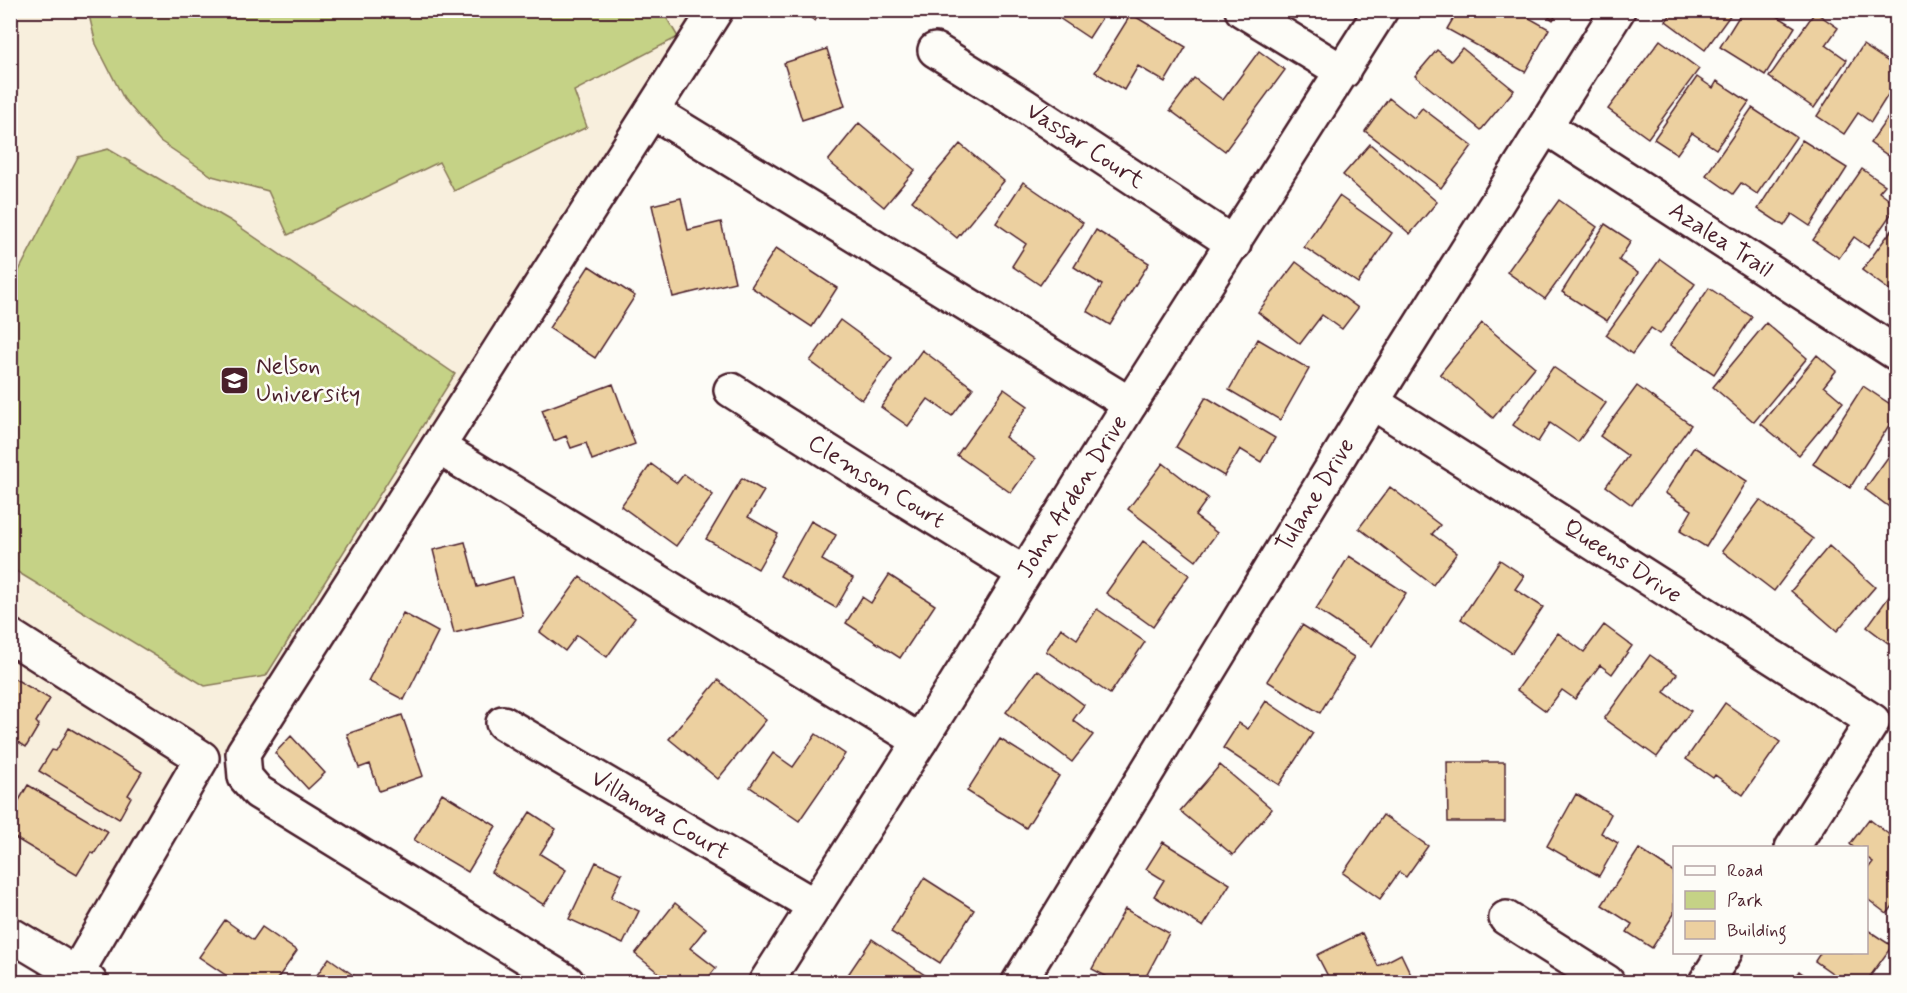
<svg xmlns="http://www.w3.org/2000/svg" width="1907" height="993" font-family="Mynerve,sans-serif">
	<rect width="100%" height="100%" fill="#fdfcf7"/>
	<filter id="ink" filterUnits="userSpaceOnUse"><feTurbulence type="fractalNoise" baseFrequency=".0167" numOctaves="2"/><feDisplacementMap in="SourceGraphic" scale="12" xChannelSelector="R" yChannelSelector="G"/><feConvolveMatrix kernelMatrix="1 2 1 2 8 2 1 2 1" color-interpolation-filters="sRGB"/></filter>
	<g filter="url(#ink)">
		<path fill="#f8efdd" d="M 11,11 L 695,11 L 236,733 L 90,966 L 11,918 Z"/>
		<path fill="#c5d286" stroke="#887858" stroke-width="1.5" d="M 669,10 L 665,15 L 678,37 L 574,91 L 587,127 L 454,191 L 439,162 L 288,235 L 268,191 L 212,176 L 160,141 L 124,99 L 96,44 L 88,11 Z
			M 108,149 L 231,221 L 455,374 L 266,676 L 205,686 L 11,568 L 11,286 L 78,157 Z"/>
		<path fill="#ecd0a0" stroke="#4a1f2b" stroke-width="1.5" d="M 800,10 L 822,10 L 815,21 Z
			M 1047,10 L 1107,10 L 1089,38 Z
			M 1458,10 L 1477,10 L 1482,13 L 1484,10 L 1515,10 L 1549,29 L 1525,72 L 1447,29 Z
			M 1539,10 L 1559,10 L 1553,20 Z
			M 1674,10 L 1734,10 L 1705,50 L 1666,21 Z
			M 1743,10 L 1776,10 L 1774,14 L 1795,27 L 1765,75 L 1720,47 Z
			M 1815,12 L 1838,28 L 1826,45 L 1847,60 L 1814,108 L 1769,77 Z
			M 1131,14 L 1186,47 L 1165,82 L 1138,66 L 1124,90 L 1095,72 Z
			M 1660,40 L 1699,69 L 1648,138 L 1608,109 Z
			M 1863,45 L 1896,67 L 1896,82 L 1871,122 L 1858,113 L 1844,134 L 1817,116 Z
			M 1462,48 L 1514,90 L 1481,130 L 1415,76 L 1437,50 L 1451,61 Z
			M 827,49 L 845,106 L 802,120 L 784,63 Z
			M 1259,51 L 1285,70 L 1225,151 L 1170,110 L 1194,78 L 1223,100 Z
			M 1697,77 L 1713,88 L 1717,81 L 1749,102 L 1716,149 L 1692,133 L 1677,154 L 1654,139 Z
			M 1389,98 L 1414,118 L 1422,108 L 1472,146 L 1441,188 L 1365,131 Z
			M 1896,106 L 1896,161 L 1870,143 Z
			M 1752,108 L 1796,137 L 1757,194 L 1741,183 L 1733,194 L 1706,175 Z
			M 859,123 L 915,170 L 884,207 L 828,161 Z
			M 1802,140 L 1847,168 L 1810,226 L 1792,214 L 1784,226 L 1758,209 Z
			M 960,144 L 1004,181 L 957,238 L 912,201 Z
			M 1370,144 L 1437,202 L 1410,234 L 1343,175 Z
			M 1862,169 L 1885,185 L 1879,192 L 1896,205 L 1896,207 L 1868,247 L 1854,237 L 1839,258 L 1813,240 Z
			M 1023,182 L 1083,223 L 1040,285 L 1012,266 L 1026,244 L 996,223 Z
			M 1339,196 L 1392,233 L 1358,283 L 1304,247 Z
			M 681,198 L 688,230 L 721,222 L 735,282 L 673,297 L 652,205 Z
			M 1559,200 L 1597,227 L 1545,299 L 1507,272 Z
			M 1605,224 L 1631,241 L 1619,260 L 1638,273 L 1607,321 L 1562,292 Z
			M 1896,224 L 1896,295 L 1862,270 Z
			M 1096,230 L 1149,263 L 1110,325 L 1087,311 L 1102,285 L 1074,267 Z
			M 776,248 L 837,288 L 812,327 L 751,287 Z
			M 1660,259 L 1695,284 L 1660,334 L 1651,328 L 1632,354 L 1606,335 Z
			M 1296,262 L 1358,308 L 1342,329 L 1322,315 L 1300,344 L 1258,312 Z
			M 589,266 L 635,296 L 595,358 L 549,328 Z
			M 1709,288 L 1752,317 L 1714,374 L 1670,345 Z
			M 840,320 L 892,358 L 862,400 L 810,361 Z
			M 1482,323 L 1535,367 L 1493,418 L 1440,374 Z
			M 1766,323 L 1807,358 L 1754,422 L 1713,387 Z
			M 1258,339 L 1309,369 L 1280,420 L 1229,390 Z
			M 922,350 L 973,388 L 952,416 L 928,399 L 908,426 L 881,407 Z
			M 1817,355 L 1836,371 L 1824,386 L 1843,402 L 1799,455 L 1761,424 Z
			M 1553,367 L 1606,403 L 1578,442 L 1550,423 L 1538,442 L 1513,425 Z
			M 613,384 L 635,444 L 592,460 L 586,443 L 571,448 L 566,436 L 554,441 L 542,410 Z
			M 1637,386 L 1691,425 L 1632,505 L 1606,486 L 1628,456 L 1600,436 Z
			M 1863,386 L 1896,408 L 1896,414 L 1850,488 L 1813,464 Z
			M 1004,389 L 1028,406 L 1005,437 L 1035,459 L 1011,493 L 957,455 Z
			M 1206,397 L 1275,438 L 1261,462 L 1240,449 L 1224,476 L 1176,447 Z
			M 1896,446 L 1896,512 L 1865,489 Z
			M 1694,447 L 1747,481 L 1706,547 L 1680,531 L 1692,510 L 1665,493 Z
			M 1163,463 L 1208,498 L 1195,516 L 1217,533 L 1196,561 L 1128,509 Z
			M 651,464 L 677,483 L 684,474 L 713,495 L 676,546 L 621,506 Z
			M 742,478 L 764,491 L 748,517 L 778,534 L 758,569 L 706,539 Z
			M 1390,487 L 1440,525 L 1432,534 L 1457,553 L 1433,585 L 1359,528 Z
			M 1760,500 L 1813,539 L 1774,591 L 1722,551 Z
			M 811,521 L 836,535 L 822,560 L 853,578 L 836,608 L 780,576 Z
			M 1143,541 L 1189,575 L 1153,627 L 1106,593 Z
			M 465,542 L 477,587 L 513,577 L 523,616 L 454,633 L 433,550 Z
			M 1829,546 L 1875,587 L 1837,631 L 1791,591 Z
			M 1349,556 L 1406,593 L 1372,646 L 1316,609 Z
			M 1500,560 L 1524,576 L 1515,589 L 1543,607 L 1512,653 L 1461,619 Z
			M 889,575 L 935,605 L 900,658 L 846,623 L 862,597 L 871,603 Z
			M 580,577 L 635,618 L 607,657 L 577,635 L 565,651 L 540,632 Z
			M 1896,587 L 1896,649 L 1867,627 Z
			M 1097,609 L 1145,642 L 1110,694 L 1046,651 L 1061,628 L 1077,639 Z
			M 403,613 L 438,632 L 404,700 L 368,681 Z
			M 1302,625 L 1354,657 L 1320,713 L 1267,681 Z
			M 1604,625 L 1632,646 L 1612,674 L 1600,665 L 1575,699 L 1562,690 L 1546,711 L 1517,690 L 1558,633 L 1584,652 Z
			M 1650,655 L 1677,674 L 1664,692 L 1691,711 L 1657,757 L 1604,719 Z
			M 1037,670 L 1084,705 L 1073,720 L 1093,735 L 1072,762 L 1006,712 Z
			M 10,676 L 50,699 L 36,722 L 39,725 L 26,747 L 10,737 Z
			M 718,680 L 766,720 L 718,779 L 669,739 Z
			M 1266,701 L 1313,733 L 1279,785 L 1223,748 L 1239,723 L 1248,729 Z
			M 1725,703 L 1780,742 L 1743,795 L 1715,775 L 1713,778 L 1686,759 Z
			M 402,715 L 423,776 L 379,791 L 370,764 L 359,768 L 347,734 Z
			M 69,728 L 142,772 L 128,795 L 131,797 L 119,819 L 39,771 L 52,750 L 56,751 Z
			M 816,734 L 845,754 L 799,821 L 750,787 L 773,753 L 793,767 Z
			M 291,736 L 325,773 L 308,789 L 275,753 Z
			M 1000,739 L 1059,776 L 1026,828 L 967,791 Z
			M 1447,762 L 1505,762 L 1505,822 L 1448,822 Z
			M 1220,765 L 1272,809 L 1233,855 L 1180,811 Z
			M 28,785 L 108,832 L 94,854 L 91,852 L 77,875 L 10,835 L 10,822 L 18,809 L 15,807 Z
			M 442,793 L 496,826 L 468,872 L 414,840 Z
			M 1576,794 L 1611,814 L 1601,833 L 1618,843 L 1599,876 L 1547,846 Z
			M 530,812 L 556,829 L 540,854 L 566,870 L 544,905 L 491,872 Z
			M 1383,815 L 1428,846 L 1406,877 L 1399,872 L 1380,899 L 1343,873 Z
			M 1869,819 L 1896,840 L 1896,902 L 1887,914 L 1866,898 L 1866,871 L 1873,862 L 1866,857 L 1866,848 L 1854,848 L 1850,844 Z
			M 1163,842 L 1230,884 L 1203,927 L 1154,896 L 1164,880 L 1146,869 Z
			M 1639,849 L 1674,872 L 1674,914 L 1652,948 L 1627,932 L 1632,924 L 1602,905 Z
			M 596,862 L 622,874 L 611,898 L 639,911 L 623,944 L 569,919 Z
			M 924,878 L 974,910 L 940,963 L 891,932 Z
			M 675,903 L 706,928 L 690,948 L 716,968 L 705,982 L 670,982 L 635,954 Z
			M 1125,909 L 1169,933 L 1143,982 L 1117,982 L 1092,969 Z
			M 225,920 L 253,940 L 262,927 L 297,951 L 275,982 L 236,982 L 199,957 Z
			M 1866,929 L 1892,946 L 1866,982 L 1845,982 L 1815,961 L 1821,952 L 1866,952 Z
			M 1362,933 L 1378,966 L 1401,954 L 1414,981 L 1411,982 L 1331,982 L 1317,955 Z
			M 872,939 L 935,982 L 843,982 Z
			M 329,958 L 363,982 L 312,982 Z
			M 1799,971 L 1814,982 L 1791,982 Z"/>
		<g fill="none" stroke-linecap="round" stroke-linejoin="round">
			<defs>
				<g id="minor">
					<path d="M 1242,10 L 1343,72"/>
					<path id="s1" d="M 935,50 L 1025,106 L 1234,244"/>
					<path d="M 652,111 L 1130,404"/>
					<path id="s2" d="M 1546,127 L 1896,353"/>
					<path id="s3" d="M 731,390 L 862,473 L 1024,573"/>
					<path id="s4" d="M 1372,402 L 1873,721 L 1792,848"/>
					<path d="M 438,447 L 920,741"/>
					<path d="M 10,636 L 202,758 L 76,974"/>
					<path id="s5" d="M 503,723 L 815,906"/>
					<path d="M 1506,918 L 1607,982"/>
					<path d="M 10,934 L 90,982"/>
					<path d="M 567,982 L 258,792 L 245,777 L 243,753 L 716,10"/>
					<path id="s6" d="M 766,982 L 920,741 L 1130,404 L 1381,10"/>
					<path id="s7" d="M 1019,982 L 1372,402 L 1618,10"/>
					<path d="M 1706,982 L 1725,952"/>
				</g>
			</defs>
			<use href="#minor" stroke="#4a1f2b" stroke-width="38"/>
			<use href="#minor" stroke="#fdfcf7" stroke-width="33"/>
		</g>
	</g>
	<defs>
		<symbol id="university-square" viewBox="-11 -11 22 22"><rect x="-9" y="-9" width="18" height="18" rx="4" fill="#4a1f2b" stroke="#fdfcf7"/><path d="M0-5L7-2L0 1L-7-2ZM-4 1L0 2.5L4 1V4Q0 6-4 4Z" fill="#fff"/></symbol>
	</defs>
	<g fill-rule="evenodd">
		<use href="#university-square" x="218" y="364" width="33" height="33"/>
	</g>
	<g text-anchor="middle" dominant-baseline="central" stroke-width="5" stroke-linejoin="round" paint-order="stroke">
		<g font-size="24" fill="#4a1f2b" stroke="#fdfcf7">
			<text stroke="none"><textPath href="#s1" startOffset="178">Vassar Court</textPath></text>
			<text stroke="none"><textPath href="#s2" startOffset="208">Azalea Trail</textPath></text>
			<text stroke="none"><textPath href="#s3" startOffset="172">Clemson Court</textPath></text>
			<text stroke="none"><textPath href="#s7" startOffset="570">Tulane Drive</textPath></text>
			<text stroke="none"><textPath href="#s6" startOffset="574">John Arden Drive</textPath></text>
			<text stroke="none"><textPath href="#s4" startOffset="297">Queens Drive</textPath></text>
			<text stroke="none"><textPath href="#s5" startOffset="182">Villanova Court</textPath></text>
		</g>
		<g font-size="24" fill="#4a1f2b" stroke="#fdfcf7" text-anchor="start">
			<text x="256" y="366">Nelson<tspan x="256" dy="28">University</tspan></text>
		</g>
	</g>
	<rect width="1907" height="993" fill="none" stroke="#fdfcf7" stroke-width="36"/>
	<rect x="18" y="18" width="1871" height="957" fill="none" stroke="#4a1f2b" stroke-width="2" filter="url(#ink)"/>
	<rect x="1673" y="846" width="195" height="108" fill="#fdfcf7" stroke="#b5a4a5" stroke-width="1.5"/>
	<rect x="1685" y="866" width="30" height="9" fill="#fdfcf7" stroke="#b5a4a5" stroke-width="1.5"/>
	<text x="1727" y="876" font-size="18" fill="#4a1f2b">Road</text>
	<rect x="1685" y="891" width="30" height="18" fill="#c5d286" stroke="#b5a4a5" stroke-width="1.5"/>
	<text x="1727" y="906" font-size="18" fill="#4a1f2b">Park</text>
	<rect x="1685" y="921" width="30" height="18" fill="#ecd0a0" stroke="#b5a4a5" stroke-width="1.5"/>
	<text x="1727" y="936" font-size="18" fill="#4a1f2b">Building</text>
</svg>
